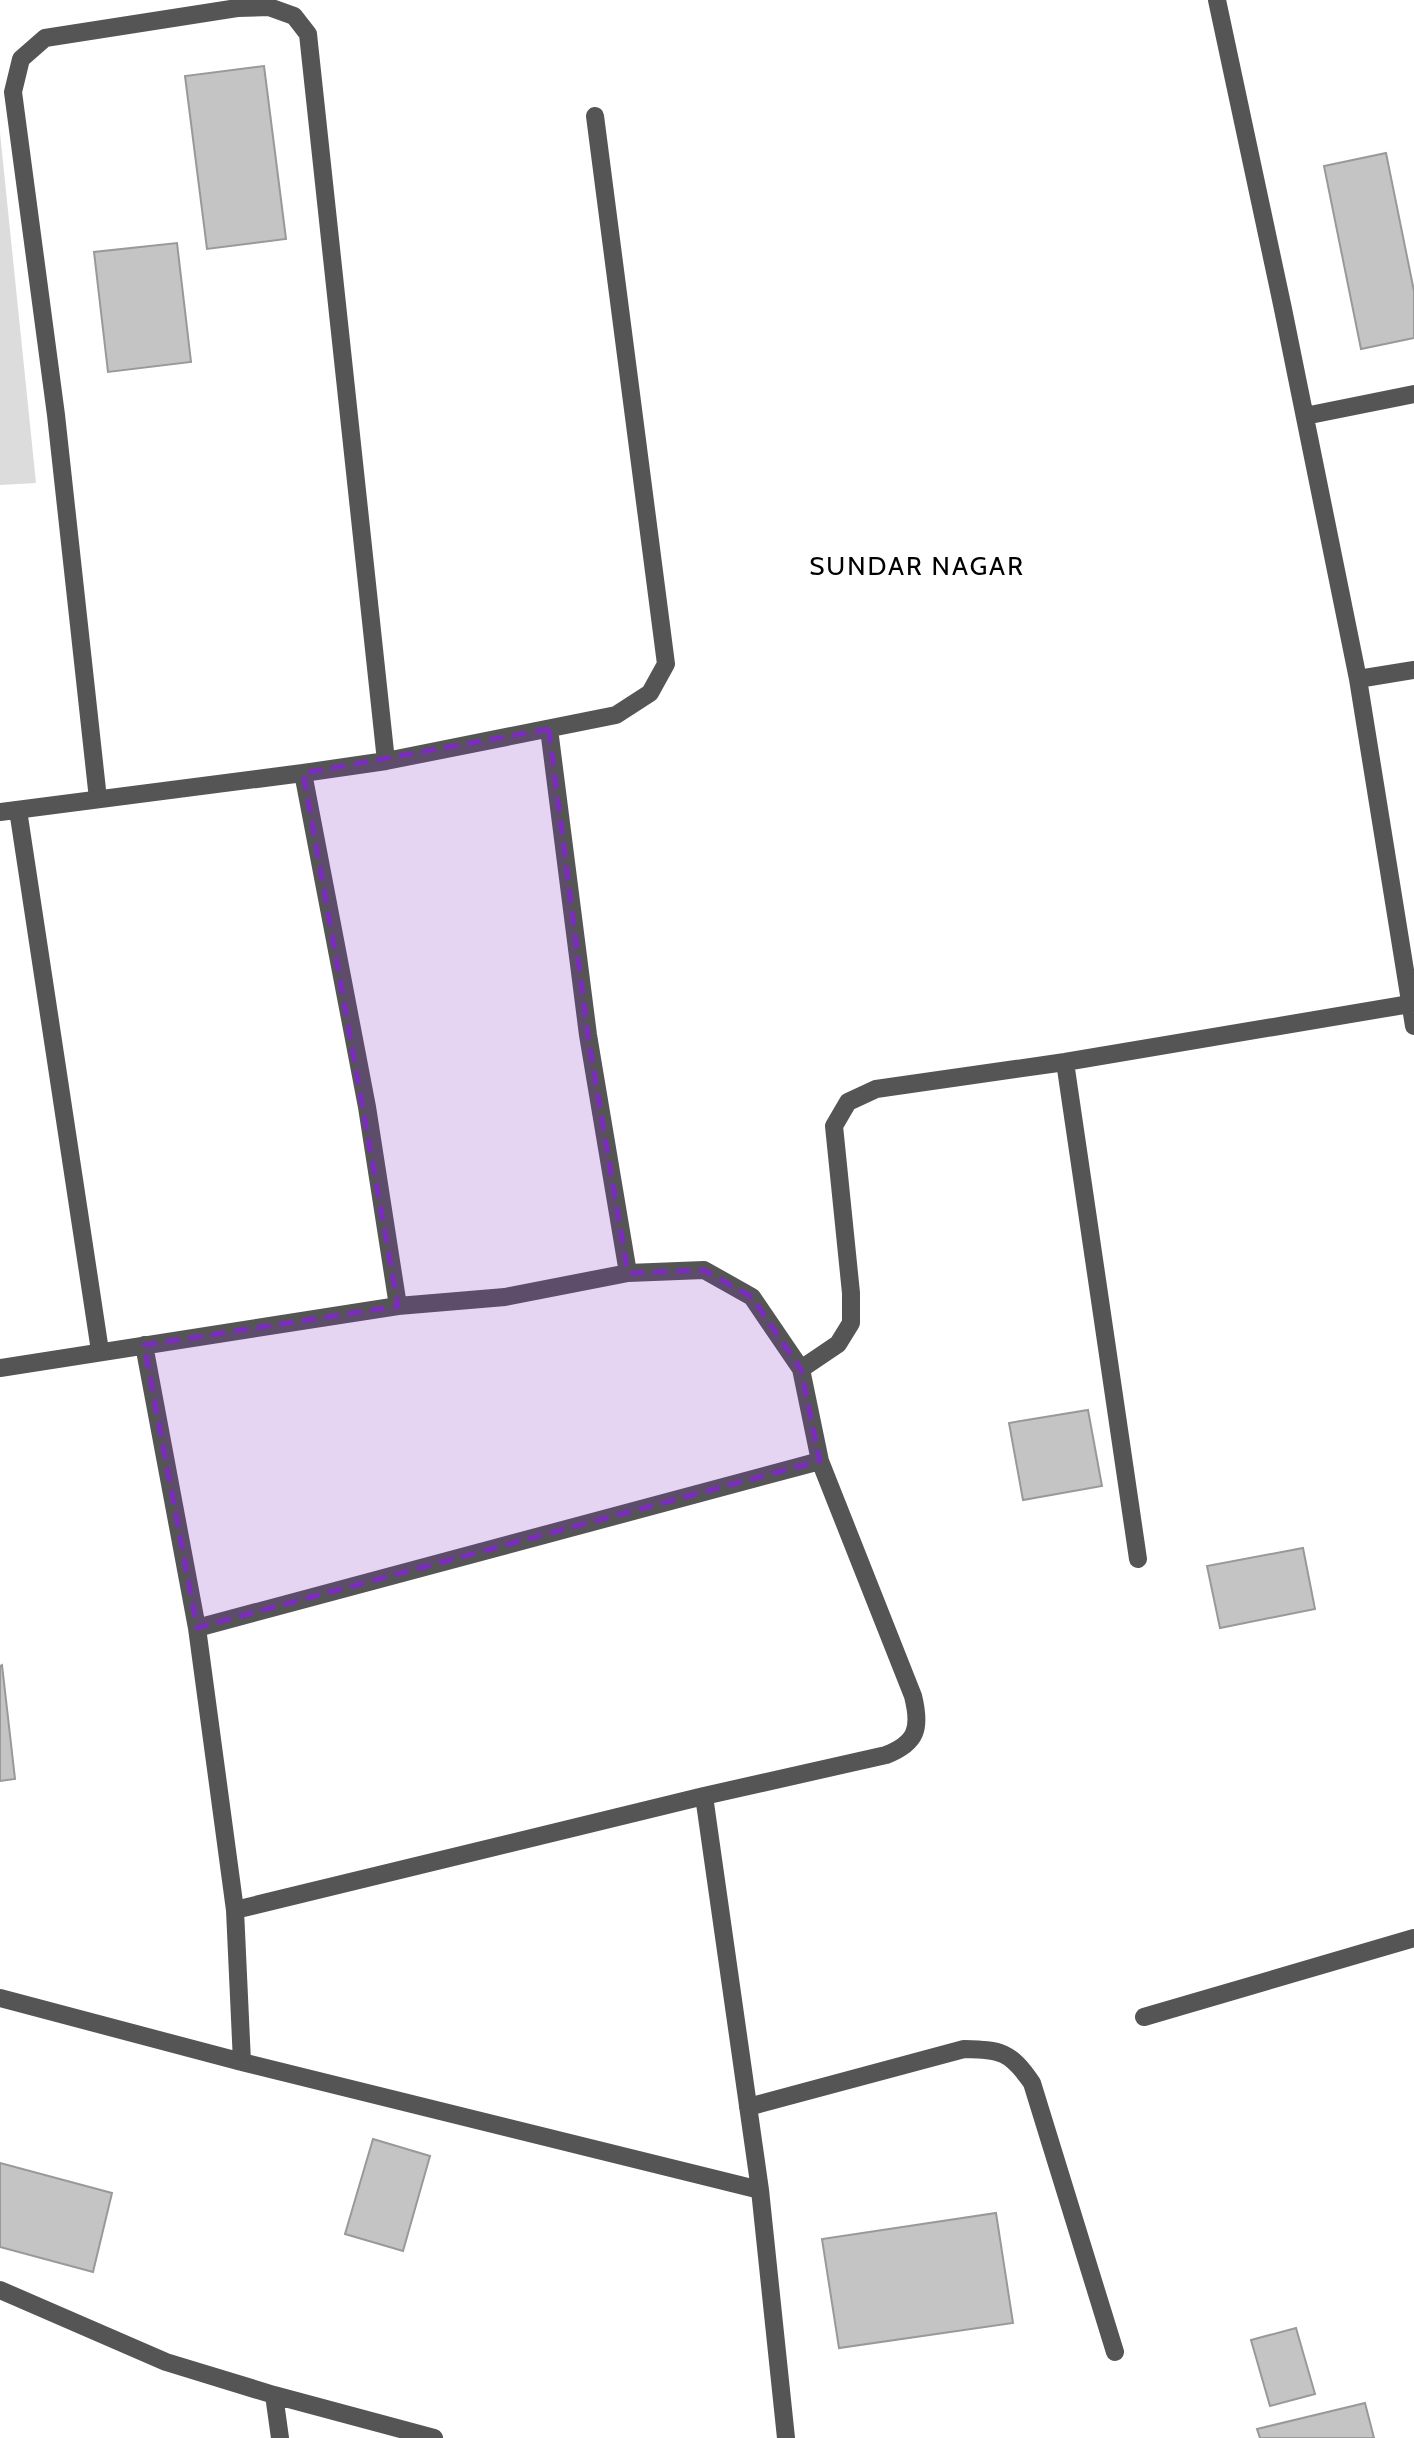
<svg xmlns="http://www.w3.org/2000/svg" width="1414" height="2438" font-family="Cabin,sans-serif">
	<rect width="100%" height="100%" fill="#fff"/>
	<path fill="#dcdcdc" d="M 0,133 L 36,483 L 0,485 Z"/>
	<path fill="#c4c4c4" stroke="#999" stroke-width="2" d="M 264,66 L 286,239 L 207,249 L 185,76 Z
		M 1386,153 L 1414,291 L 1414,338 L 1361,349 L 1324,166 Z
		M 177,243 L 191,362 L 108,372 L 94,252 Z
		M 1088,1410 L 1102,1486 L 1023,1500 L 1009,1423 Z
		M 1303,1548 L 1315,1609 L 1220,1628 L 1207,1566 Z
		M 2,1665 L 15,1779 L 0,1781 L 0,1666 Z
		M 373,2139 L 430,2156 L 403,2251 L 345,2234 Z
		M 0,2163 L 112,2193 L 93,2272 L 0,2247 Z
		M 996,2213 L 1013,2323 L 839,2348 L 822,2239 Z
		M 1296,2328 L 1315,2394 L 1270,2406 L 1251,2340 Z
		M 1365,2403 L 1374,2438 L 1260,2438 L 1257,2429 Z"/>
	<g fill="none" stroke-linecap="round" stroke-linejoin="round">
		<path stroke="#555" stroke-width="18" d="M 1217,0 L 1283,309 L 1358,679 L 1414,1026
			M 1305,416 L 1414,394
			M 1358,679 L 1414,670
			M 549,729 L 588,1035 L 628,1273
			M 386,761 L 616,715 L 650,693 L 666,664 L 595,116
			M 98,799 L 56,415 L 13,92 L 21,59 L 45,38 L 237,8 L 269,7 L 294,16 L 308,34 L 386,761 L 303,773 L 367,1107 L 398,1306 L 505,1297 L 628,1273 L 704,1270 L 752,1297 L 801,1369 L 838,1344 L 851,1323 L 851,1293 L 834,1126 L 848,1102 L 876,1089 L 1065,1062 L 1410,1004
			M 18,810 L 100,1351
			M 0,812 L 303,773
			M 1065,1062 L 1138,1559
			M 144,1345 L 197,1628
			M 0,1368 L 398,1306
			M 801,1369 L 820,1461
			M 235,1910 L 197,1628 L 820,1461 L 913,1696 C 921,1728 917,1743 886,1755 L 704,1796
			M 0,1998 L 242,2062 L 760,2190 L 786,2438
			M 1144,2017 L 1414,1938
			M 242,2062 L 235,1910 L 704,1796 L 760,2190
			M 748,2107 L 964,2049 C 1001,2050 1010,2051 1032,2083 L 1115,2352
			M 0,2290 L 166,2362 L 274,2395 L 434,2438
			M 274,2395 L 280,2438"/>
	</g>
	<path fill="#7b2cbf" fill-opacity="0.2" stroke="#7b2cbf" stroke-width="5" stroke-dasharray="14 9" stroke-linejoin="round" d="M 549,729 L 588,1035 L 628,1273 L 704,1270 L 752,1297 L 801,1369 L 820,1461 L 197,1628 L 144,1345 L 398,1306 L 303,773 Z"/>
	<g text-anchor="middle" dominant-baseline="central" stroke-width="6" stroke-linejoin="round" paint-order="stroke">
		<g font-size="26" letter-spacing="2" fill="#000" stroke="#fff">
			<text x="917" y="566">SUNDAR NAGAR</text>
		</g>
	</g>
</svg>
